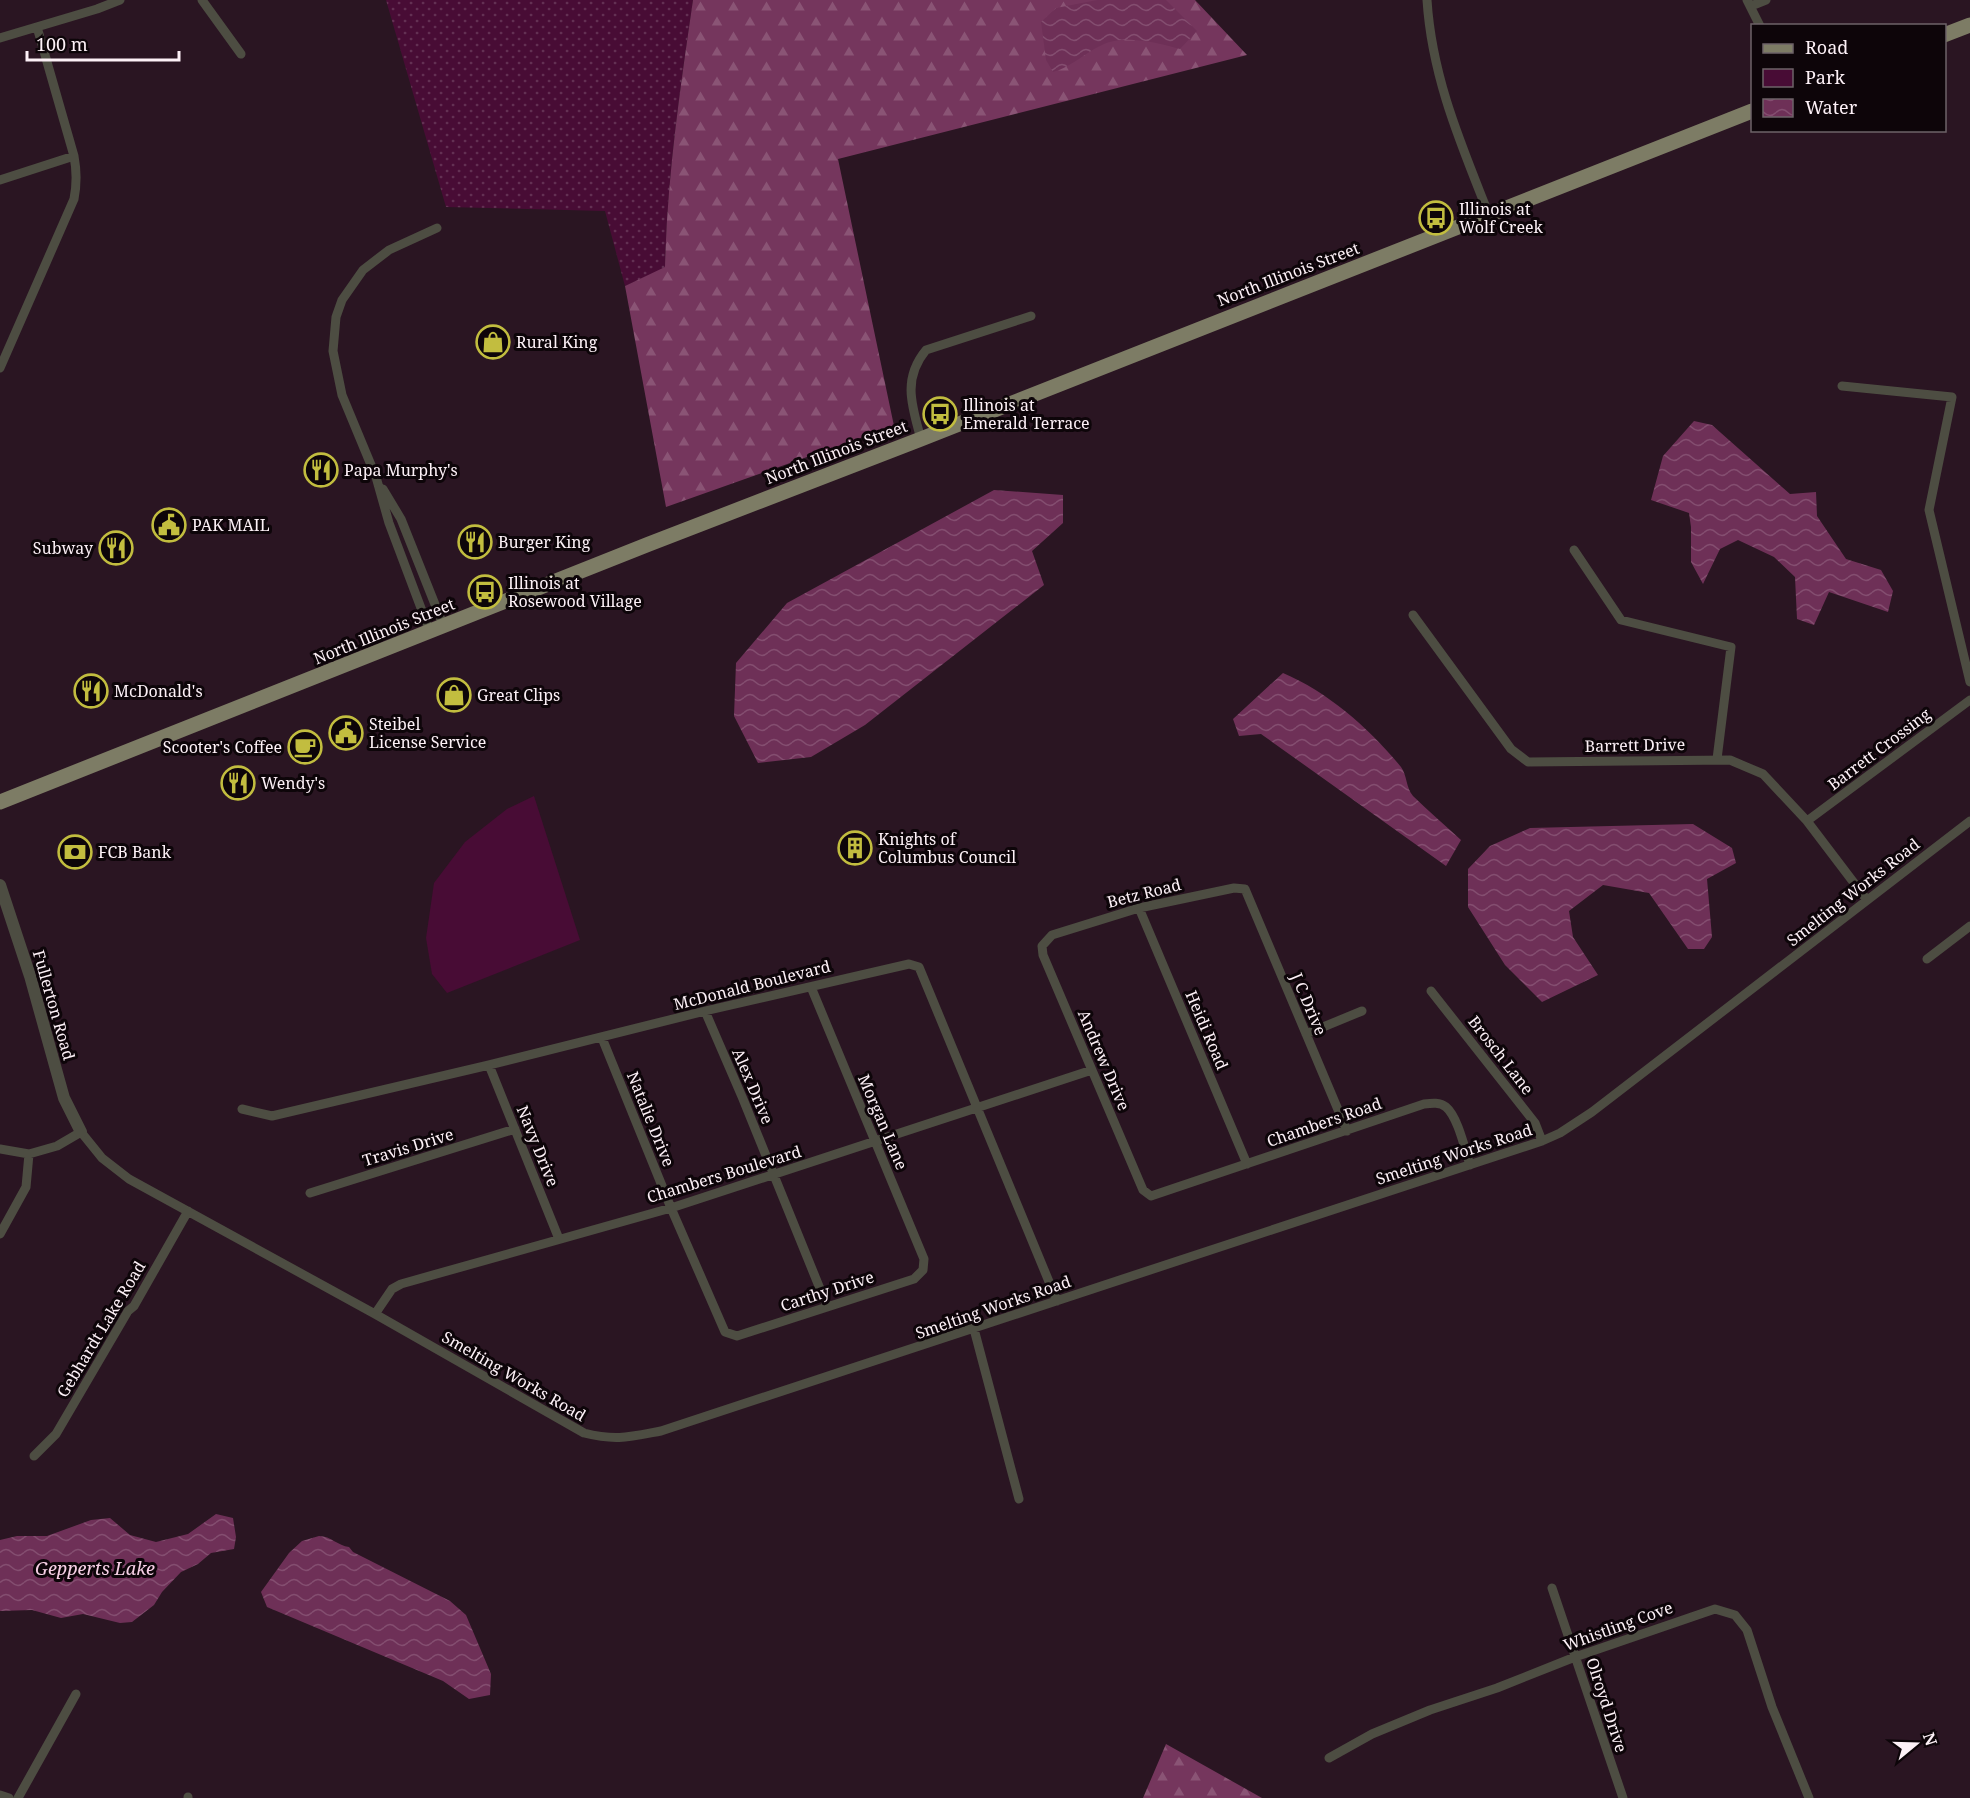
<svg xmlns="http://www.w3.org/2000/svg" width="1970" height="1798" font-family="'Noto Serif',serif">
	<defs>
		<pattern id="grass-dots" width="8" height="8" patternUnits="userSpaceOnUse" patternTransform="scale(1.5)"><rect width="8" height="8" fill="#480c35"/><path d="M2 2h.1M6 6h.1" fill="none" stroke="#633053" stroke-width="1.8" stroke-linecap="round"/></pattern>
		<pattern id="forest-firs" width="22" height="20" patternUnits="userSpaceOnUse" patternTransform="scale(1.5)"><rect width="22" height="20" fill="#75365d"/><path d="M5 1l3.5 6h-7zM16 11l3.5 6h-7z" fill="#8a5475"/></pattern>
		<pattern id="water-waves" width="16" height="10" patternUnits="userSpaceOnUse" patternTransform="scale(1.5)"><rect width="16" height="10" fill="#6e3057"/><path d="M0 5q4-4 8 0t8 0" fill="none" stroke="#844e70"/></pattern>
	</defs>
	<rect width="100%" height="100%" fill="#2a1522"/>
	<path fill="url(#grass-dots)" d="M 386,0 L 693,0 C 680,89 667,178 665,268 L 625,286 L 605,211 L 446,207 Z"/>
	<path fill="url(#forest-firs)" d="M 693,0 L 1195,0 L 1247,55 L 838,159 L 894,426 L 666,507 L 625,286 L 665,267 C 667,178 680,89 693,0 Z
		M 1166,1744 L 1262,1798 L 1143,1798 Z"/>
	<path fill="#480c35" d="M 534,796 L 580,940 L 447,993 L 432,974 L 426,938 L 434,883 L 465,842 L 507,809 Z"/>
	<path fill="url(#water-waves)" d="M 1097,0 L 1166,0 L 1197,31 L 1180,49 C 1157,43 1124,34 1102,45 C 1084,53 1072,67 1053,72 L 1046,60 L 1041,22 L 1056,8 Z
		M 1694,421 L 1712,425 L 1790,494 L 1816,492 L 1817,516 L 1846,559 L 1881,570 L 1893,591 L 1888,612 L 1829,592 L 1814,625 L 1797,619 L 1795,577 L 1774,557 L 1738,540 L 1720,549 L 1703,584 L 1691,562 L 1691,527 L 1689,513 L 1651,500 L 1663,456 Z
		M 994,490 L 1063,495 L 1063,523 L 1032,551 L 1044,585 L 865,725 L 811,757 L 758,763 L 734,716 L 736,663 L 787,603 Z
		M 1283,673 C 1328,692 1370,729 1401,767 C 1407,775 1406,788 1413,796 C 1428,811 1445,825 1461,840 L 1446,866 L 1261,734 L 1239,736 L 1233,719 Z
		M 1693,824 L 1732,848 L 1736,863 L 1707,879 L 1712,937 L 1704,949 L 1688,949 L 1649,893 L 1603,885 L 1569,911 L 1573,937 L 1598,975 L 1542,1002 L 1505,965 L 1468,907 L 1468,869 L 1490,846 L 1530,828 Z
		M 216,1514 L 233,1518 L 236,1537 L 234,1549 L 211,1553 L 198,1564 L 181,1572 L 162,1592 L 154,1605 L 132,1622 L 120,1623 L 83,1614 L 61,1618 L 32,1610 L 0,1611 L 0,1540 L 17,1536 L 47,1536 L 91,1520 L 110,1518 L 130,1535 L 156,1542 L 188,1534 Z
		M 319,1536 C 331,1536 338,1546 349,1547 L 353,1552 L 450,1601 L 466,1615 L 491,1674 L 490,1695 L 469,1699 L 443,1681 L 267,1607 L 261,1592 L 289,1553 L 302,1541 Z"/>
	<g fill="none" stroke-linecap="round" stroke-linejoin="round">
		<path stroke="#4d4d42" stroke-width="9" d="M 202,0 L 241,54
			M 1427,0 C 1432,78 1461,144 1489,215
			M 1747,0 L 1760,26
			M 1751,6 L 1766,0
			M 0,38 L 97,9 L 120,0
			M 0,180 L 74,156
			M 0,368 L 74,199 C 77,184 77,172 74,156 L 37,27
			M 1842,386 L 1952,397 L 1929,510 L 1970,682
			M 921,439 C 912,406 902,379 926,350 L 1031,316
			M 383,489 L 401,519 L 444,627
			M 1574,550 L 1621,620 L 1731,647 L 1717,759
			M 1413,615 L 1511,749 L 1528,762 L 1730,760 L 1763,774 L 1807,821 L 1867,900
			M 430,632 L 389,523 L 376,477 L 342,395 L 333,351 L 336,317 L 342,300 L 363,270 L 389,250 L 437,228
			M 1807,821 L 1970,700
			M 1139,908 L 1247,1164
			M 1927,959 L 1970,926
			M 1431,991 L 1535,1123 L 1542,1141
			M 705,1011 L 743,1099 L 827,1306
			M 1306,1034 L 1362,1011
			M 602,1038 L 671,1208 L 725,1332 L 737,1336 L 914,1279 L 923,1270 L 924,1259 L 811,987
			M 489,1065 L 559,1239
			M 242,1109 L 272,1116 L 489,1065 L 705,1011 L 909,964 L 919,967 L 1057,1301
			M 1347,1131 L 1245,889 L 1234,888 L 1139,908 L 1052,935 L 1042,946 L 1043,955 L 1143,1190 L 1151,1196 L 1424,1104 C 1432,1103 1440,1102 1446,1107 C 1458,1117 1465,1150 1470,1165
			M 0,1149 L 29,1154 L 57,1146 L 81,1132 L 102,1158 L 129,1179 L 375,1314 L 584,1433 C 616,1441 629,1437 661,1431 L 1542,1141 L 1560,1133 L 1592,1112 L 1970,821
			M 310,1193 L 515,1129
			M 0,1234 L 26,1187 L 29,1154
			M 375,1314 L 392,1289 L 401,1284 L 671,1208 L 1092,1070
			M 974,1329 L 1019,1499
			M 34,1456 L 56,1434 L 128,1311 L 134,1306 L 188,1211
			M 1552,1588 L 1623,1798
			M 1329,1758 L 1372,1734 L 1430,1710 L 1497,1688 L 1575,1657 L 1715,1609 L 1735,1615 L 1747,1630 L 1772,1707 L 1809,1798
			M 0,1795 L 9,1798
			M 18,1798 L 76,1694
			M 188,1798 L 188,1797"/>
		<path stroke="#4d4d42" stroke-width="12" d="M 0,885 L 30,976 L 64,1098 L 81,1132"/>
		<path stroke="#7d7c65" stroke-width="15" d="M 1944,35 L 1970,25
			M 0,802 L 649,544 L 921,439 L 1752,111"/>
	</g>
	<defs>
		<symbol id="bus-ring" viewBox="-11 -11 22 22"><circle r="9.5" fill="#0d0509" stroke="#c2bd3f" stroke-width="1.5"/><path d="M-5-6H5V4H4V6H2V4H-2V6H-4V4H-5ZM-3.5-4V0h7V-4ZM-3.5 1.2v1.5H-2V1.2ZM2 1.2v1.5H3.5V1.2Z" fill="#c2bd3f"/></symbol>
		<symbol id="shop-ring" viewBox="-11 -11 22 22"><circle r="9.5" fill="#0d0509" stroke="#c2bd3f" stroke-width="1.5"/><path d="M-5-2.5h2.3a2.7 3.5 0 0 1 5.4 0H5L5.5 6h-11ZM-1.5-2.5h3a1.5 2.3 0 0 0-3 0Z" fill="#c2bd3f"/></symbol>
		<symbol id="restaurant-ring" viewBox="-11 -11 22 22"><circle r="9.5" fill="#0d0509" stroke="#c2bd3f" stroke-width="1.5"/><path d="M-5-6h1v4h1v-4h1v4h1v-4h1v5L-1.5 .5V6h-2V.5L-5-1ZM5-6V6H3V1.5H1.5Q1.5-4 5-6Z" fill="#c2bd3f"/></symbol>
		<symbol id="civic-ring" viewBox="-11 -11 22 22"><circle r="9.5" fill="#0d0509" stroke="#c2bd3f" stroke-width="1.5"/><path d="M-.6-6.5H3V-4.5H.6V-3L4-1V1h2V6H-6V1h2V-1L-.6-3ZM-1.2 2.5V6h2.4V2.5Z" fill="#c2bd3f"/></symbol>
		<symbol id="cafe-ring" viewBox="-11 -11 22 22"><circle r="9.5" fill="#0d0509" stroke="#c2bd3f" stroke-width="1.5"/><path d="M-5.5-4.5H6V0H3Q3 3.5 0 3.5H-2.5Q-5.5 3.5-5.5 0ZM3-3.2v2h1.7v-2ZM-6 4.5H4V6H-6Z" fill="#c2bd3f"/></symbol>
		<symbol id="building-ring" viewBox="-11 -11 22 22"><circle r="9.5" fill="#0d0509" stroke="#c2bd3f" stroke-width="1.5"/><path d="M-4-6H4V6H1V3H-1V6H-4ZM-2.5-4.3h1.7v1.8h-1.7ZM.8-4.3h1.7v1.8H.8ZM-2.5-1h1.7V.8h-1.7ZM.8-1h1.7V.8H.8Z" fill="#c2bd3f"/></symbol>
		<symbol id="bank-ring" viewBox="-11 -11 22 22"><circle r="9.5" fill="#0d0509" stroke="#c2bd3f" stroke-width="1.5"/><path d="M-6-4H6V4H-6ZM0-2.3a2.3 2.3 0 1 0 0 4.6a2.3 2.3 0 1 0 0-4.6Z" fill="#c2bd3f"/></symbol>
	</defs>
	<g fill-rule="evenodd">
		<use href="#bus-ring" x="1417" y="199" width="38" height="38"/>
		<use href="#shop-ring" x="474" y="323" width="38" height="38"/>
		<use href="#bus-ring" x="921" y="395" width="38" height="38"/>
		<use href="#restaurant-ring" x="302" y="451" width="38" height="38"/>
		<use href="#civic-ring" x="150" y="506" width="38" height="38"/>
		<use href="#restaurant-ring" x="456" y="523" width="38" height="38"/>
		<use href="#restaurant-ring" x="97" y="529" width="38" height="38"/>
		<use href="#bus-ring" x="466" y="573" width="38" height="38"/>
		<use href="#restaurant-ring" x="72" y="672" width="38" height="38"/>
		<use href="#shop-ring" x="435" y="676" width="38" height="38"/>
		<use href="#civic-ring" x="327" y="714" width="38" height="38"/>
		<use href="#cafe-ring" x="286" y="728" width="38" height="38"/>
		<use href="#restaurant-ring" x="219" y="764" width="38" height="38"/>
		<use href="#building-ring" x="836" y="829" width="38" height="38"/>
		<use href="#bank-ring" x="56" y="833" width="38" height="38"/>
	</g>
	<g text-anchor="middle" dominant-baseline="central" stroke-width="6" stroke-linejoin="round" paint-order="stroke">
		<g font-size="16" fill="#fdf1f7" stroke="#0d0509" text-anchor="start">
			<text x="1459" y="209">Illinois at<tspan x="1459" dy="18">Wolf Creek</tspan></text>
			<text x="516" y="342">Rural King</text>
			<text x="963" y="405">Illinois at<tspan x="963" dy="18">Emerald Terrace</tspan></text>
			<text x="344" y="470">Papa Murphy's</text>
			<text x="192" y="525">PAK MAIL</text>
			<text x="498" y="542">Burger King</text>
			<text x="93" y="548" text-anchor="end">Subway</text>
			<text x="508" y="583">Illinois at<tspan x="508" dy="18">Rosewood Village</tspan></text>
			<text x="114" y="691">McDonald's</text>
			<text x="477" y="695">Great Clips</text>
			<text x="369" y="724">Steibel<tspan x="369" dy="18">License Service</tspan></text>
			<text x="282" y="747" text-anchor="end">Scooter's Coffee</text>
			<text x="261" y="783">Wendy's</text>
			<text x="878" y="839">Knights of<tspan x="878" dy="18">Columbus Council</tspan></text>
			<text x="98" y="852">FCB Bank</text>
		</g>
		<g font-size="16" fill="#fdf1f7" stroke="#0d0509">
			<text transform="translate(1288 274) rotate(-21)">North Illinois Street</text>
			<text transform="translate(836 452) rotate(-21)">North Illinois Street</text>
			<text transform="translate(384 631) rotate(-22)">North Illinois Street</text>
			<text transform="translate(1635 745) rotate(-1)">Barrett Drive</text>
			<text transform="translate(1879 749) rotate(-37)">Barrett Crossing</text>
			<text transform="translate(1853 892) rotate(-38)">Smelting Works Road</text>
			<text transform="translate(1144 893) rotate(-14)">Betz Road</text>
			<text transform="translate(752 985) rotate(-14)">McDonald Boulevard</text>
			<text transform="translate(1309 1004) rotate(67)">J C Drive</text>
			<text transform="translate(54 1005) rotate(74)">Fullerton Road</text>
			<text transform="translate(1207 1030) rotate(67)">Heidi Road</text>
			<text transform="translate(1501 1055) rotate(52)">Brosch Lane</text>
			<text transform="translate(1104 1060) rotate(67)">Andrew Drive</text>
			<text transform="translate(753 1086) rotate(67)">Alex Drive</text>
			<text transform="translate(651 1119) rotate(68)">Natalie Drive</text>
			<text transform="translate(883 1122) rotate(67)">Morgan Lane</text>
			<text transform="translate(1324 1122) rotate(-19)">Chambers Road</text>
			<text transform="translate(538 1146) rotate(68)">Navy Drive</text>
			<text transform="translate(408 1147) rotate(-17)">Travis Drive</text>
			<text transform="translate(1454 1154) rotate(-18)">Smelting Works Road</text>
			<text transform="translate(724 1174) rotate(-17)">Chambers Boulevard</text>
			<text transform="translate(827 1291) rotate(-18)">Carthy Drive</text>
			<text transform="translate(993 1307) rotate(-19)">Smelting Works Road</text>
			<text transform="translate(101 1329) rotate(-59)">Gebhardt Lake Road</text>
			<text transform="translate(514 1376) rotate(30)">Smelting Works Road</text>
			<text transform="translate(1618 1626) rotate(-20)">Whistling Cove</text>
			<text transform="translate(1607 1705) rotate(72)">Olroyd Drive</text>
		</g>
		<g font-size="18" font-style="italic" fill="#f7d0e6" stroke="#0d0509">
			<text x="95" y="1568">Gepperts Lake</text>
		</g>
	</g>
	<rect x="1751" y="24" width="195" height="108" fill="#0d0509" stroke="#6d6368" stroke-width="1.5"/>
	<rect x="1763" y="44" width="30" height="9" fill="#7d7c65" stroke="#6d6368" stroke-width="1.5"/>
	<text x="1805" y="54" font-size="18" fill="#fdf1f7">Road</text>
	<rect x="1763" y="69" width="30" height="18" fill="#480c35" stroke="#6d6368" stroke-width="1.5"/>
	<text x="1805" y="84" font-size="18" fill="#fdf1f7">Park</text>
	<rect x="1763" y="99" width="30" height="18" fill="url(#water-waves)" stroke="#6d6368" stroke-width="1.5"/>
	<text x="1805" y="114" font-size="18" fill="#fdf1f7">Water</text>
	<g transform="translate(1916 1744) rotate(71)" stroke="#0d0509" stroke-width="4.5" paint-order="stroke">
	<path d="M0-4.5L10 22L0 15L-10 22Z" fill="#fdf1f7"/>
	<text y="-9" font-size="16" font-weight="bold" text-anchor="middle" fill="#fdf1f7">N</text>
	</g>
	<path d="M27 51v9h152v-9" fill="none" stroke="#fdf1f7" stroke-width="3"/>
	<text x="36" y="51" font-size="18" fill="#fdf1f7" stroke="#0d0509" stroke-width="4.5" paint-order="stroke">100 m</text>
</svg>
